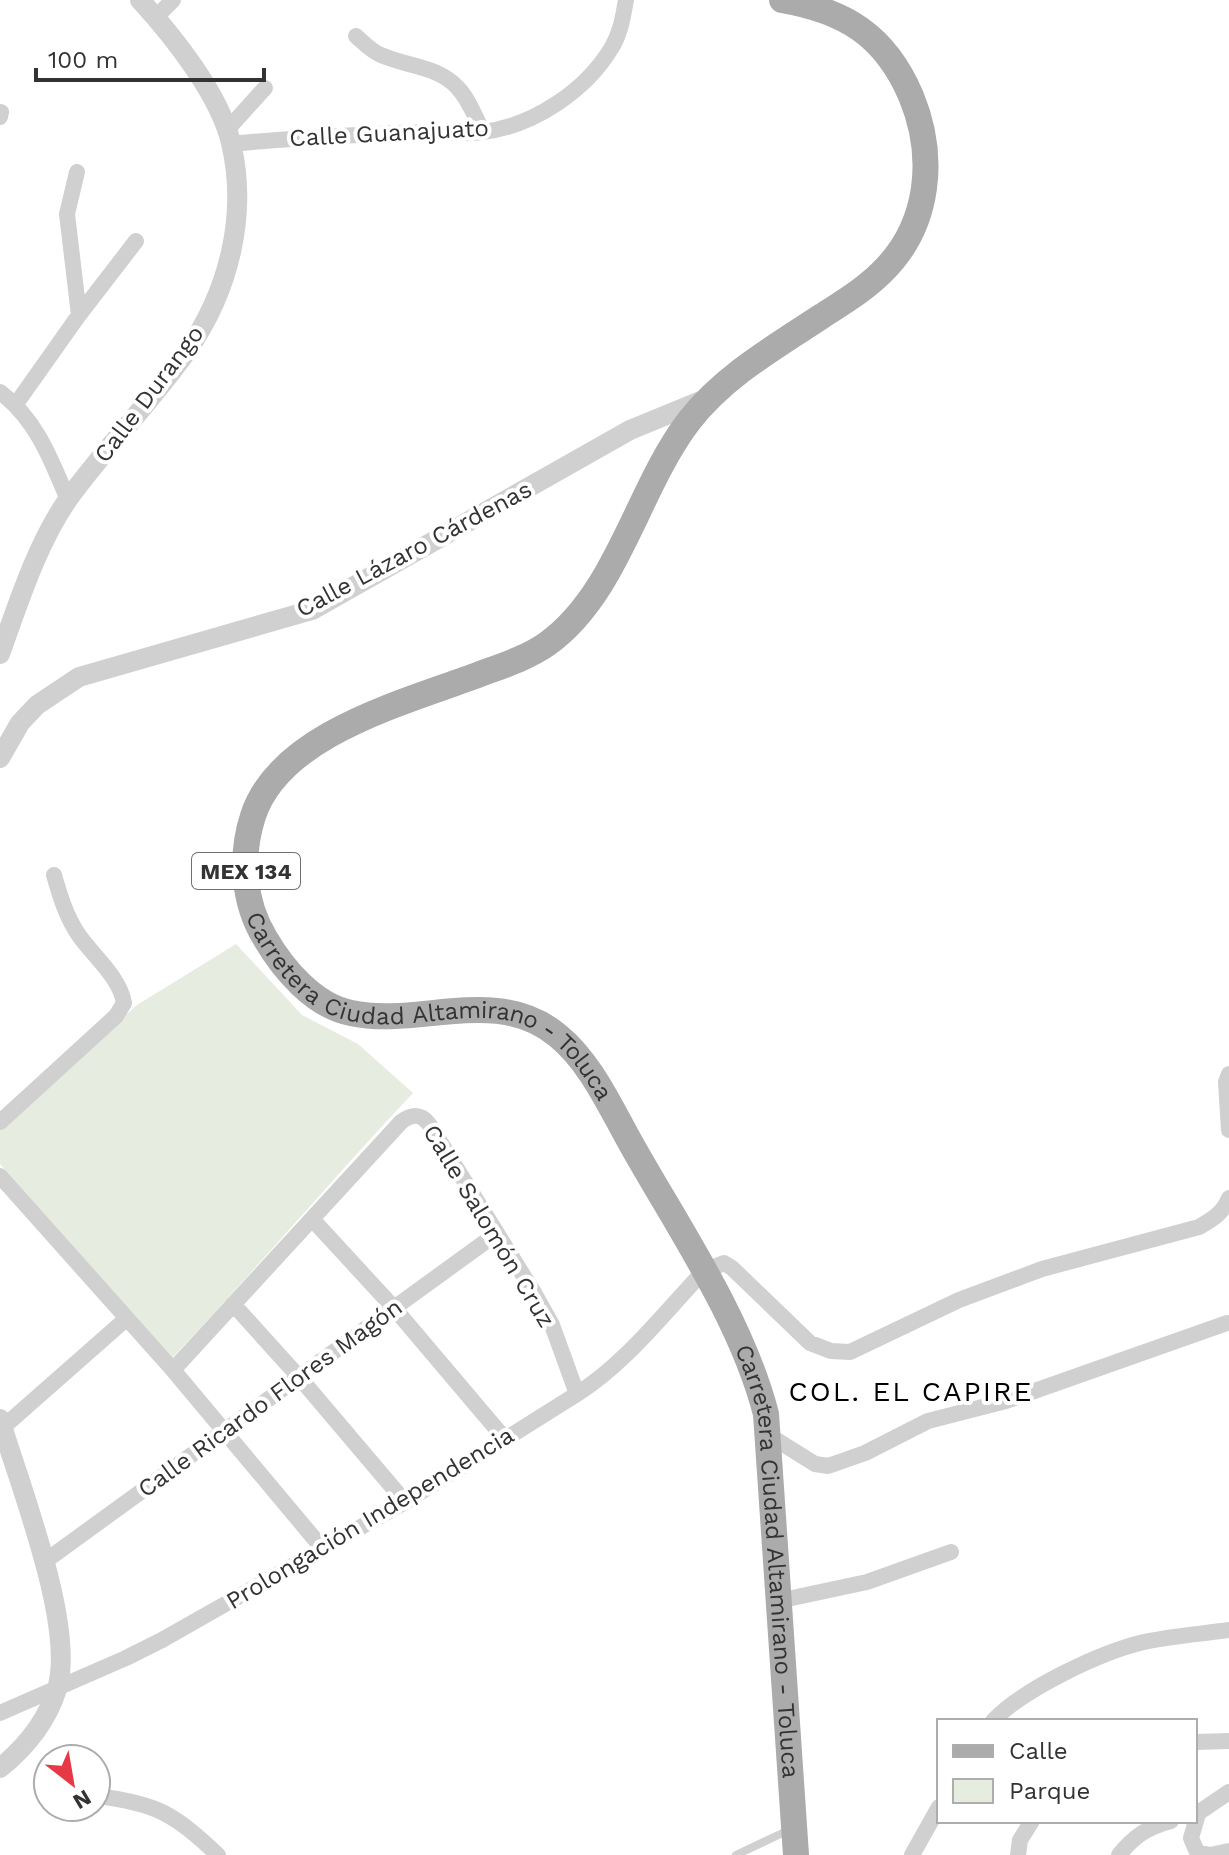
<svg xmlns="http://www.w3.org/2000/svg" width="1229" height="1855" font-family="'Work Sans',sans-serif">
	<rect width="100%" height="100%" fill="#fff"/>
	<path fill="#e6ecdf" d="M 236,944 L 302,1015 L 358,1044 L 413,1093 C 331,1180 255,1271 172,1358 L 0,1164 L 0,1127 L 137,1005 Z"/>
	<g fill="none" stroke-linecap="round" stroke-linejoin="round">
		<path stroke="#d0d0d0" stroke-width="8" d="M 736,1855 L 789,1830"/>
		<path stroke="#d0d0d0" stroke-width="16" d="M 156,17 L 173,0
			M 356,36 C 364,43 371,51 381,55 C 405,66 438,66 457,87 C 469,99 475,117 483,132
			M 0,117 L 1,112
			M 227,130 L 265,88
			M 231,144 C 286,138 341,136 397,133 C 425,131 454,135 483,132 C 533,126 586,91 612,47 C 621,32 623,16 626,0
			M 77,172 L 67,214 L 79,315
			M 0,392 C 36,419 51,459 68,500
			M 16,404 L 79,315 L 136,241
			M 1229,1074 L 1226,1082 L 1229,1130
			M 0,1122 L 116,1016 L 124,1003 C 120,977 92,955 78,934 C 66,916 60,896 54,875
			M 0,1176 L 173,1370 L 323,1549
			M 313,1220 L 394,1308 L 505,1439
			M 233,1304 L 299,1377 L 405,1502
			M 173,1370 L 401,1122 C 412,1114 420,1113 429,1124 L 533,1291 L 552,1325 L 577,1394
			M 0,1430 L 126,1319
			M 767,1434 L 815,1464 L 828,1466 L 865,1453 L 928,1421 L 1006,1401 L 1227,1323
			M 44,1562 L 496,1234
			M 778,1601 L 867,1582 L 951,1552
			M 0,1713 L 126,1658 L 162,1640 L 405,1502 L 577,1394 C 626,1363 664,1313 704,1271 L 724,1263 L 732,1268 L 810,1343 L 831,1351 L 850,1352 L 959,1300 L 1042,1269 L 1199,1227 C 1213,1219 1223,1213 1229,1198
			M 993,1721 C 1023,1689 1101,1652 1144,1642 C 1172,1636 1201,1634 1229,1630
			M 1195,1742 L 1229,1741
			M 96,1796 C 157,1803 174,1814 218,1855
			M 1198,1814 L 1191,1838 L 1197,1852 L 1210,1855 L 1229,1851
			M 1195,1815 L 1229,1792
			M 912,1855 L 939,1807
			M 1018,1855 L 1020,1840 L 1032,1821
			M 1119,1855 C 1134,1836 1148,1827 1171,1821"/>
		<path stroke="#d0d0d0" stroke-width="20" d="M 0,654 C 18,604 38,541 69,498 C 106,447 151,402 187,351 C 229,291 248,215 231,143 C 220,95 173,36 140,0
			M 0,758 L 20,723 L 37,705 L 79,677 L 312,610 L 630,430 L 708,398
			M 0,1419 C 19,1484 76,1626 57,1689 C 47,1721 26,1747 0,1768"/>
		<path stroke="#ababab" stroke-width="26" id="s1" d="M 782,0 C 845,11 885,35 911,96 C 936,156 930,225 882,272 C 864,290 842,303 822,316 C 775,347 724,376 689,421 C 637,489 618,593 547,644 C 527,658 502,666 480,674 C 407,702 280,733 253,816 C 240,856 243,902 265,938 C 283,969 314,1006 351,1013 C 419,1028 496,985 557,1035 C 592,1063 612,1111 634,1149 C 681,1232 742,1321 766,1414 L 796,1855"/>
	</g>
	<g text-anchor="middle" dominant-baseline="central" stroke-width="8" stroke-linejoin="round" paint-order="stroke">
		<rect fill="#fff" stroke="#707070" stroke-width="2" x="192" y="853" width="108" height="36" rx="6"/>
		<g font-size="22" font-weight="bold" fill="#333">
			<text x="246" y="871">MEX 134</text>
		</g>
		<g font-size="24" fill="#333" stroke="#fff">
			<text transform="translate(389 133) rotate(-3)">Calle Guanajuato</text>
			<text transform="translate(149 394) rotate(-53)">Calle Durango</text>
			<text transform="translate(414 549) rotate(-28)">Calle Lázaro Cárdenas</text>
			<text stroke="none"><textPath href="#s1" startOffset="1538">Carretera Ciudad Altamirano - Toluca</textPath></text>
			<text transform="translate(489 1226) rotate(59)">Calle Salomón Cruz</text>
			<text transform="translate(270 1398) rotate(-36)">Calle Ricardo Flores Magón</text>
			<text transform="translate(370 1518) rotate(-31)">Prolongación Independencia</text>
			<text stroke="none"><textPath href="#s1" startOffset="2258">Carretera Ciudad Altamirano - Toluca</textPath></text>
		</g>
		<g font-size="28" letter-spacing="2" fill="#000" stroke="#fff">
			<text x="911" y="1391">COL. EL CAPIRE</text>
		</g>
	</g>
	<rect x="937" y="1719" width="260" height="104" fill="#ffffff" stroke="#adadad" stroke-width="2"/>
	<rect x="953" y="1745" width="40" height="12" fill="#ababab" stroke="#adadad" stroke-width="2"/>
	<text x="1009" y="1759" font-size="24" fill="#333333">Calle</text>
	<rect x="953" y="1779" width="40" height="24" fill="#e6ecdf" stroke="#adadad" stroke-width="2"/>
	<text x="1009" y="1799" font-size="24" fill="#333333">Parque</text>
	<g transform="translate(72 1783) rotate(149)"><circle r="38" fill="#ffffff" stroke="#adadad" stroke-width="2"/>
	<path d="M0-6L14 30L0 20L-14 30Z" fill="#e63946"/>
	<text y="-12" font-size="22" font-weight="bold" text-anchor="middle" fill="#333333">N</text>
	</g>
	<path d="M36 68v12h228v-12" fill="none" stroke="#333333" stroke-width="4"/>
	<text x="48" y="68" font-size="24" fill="#333333" stroke="#ffffff" stroke-width="6" paint-order="stroke">100 m</text>
</svg>
